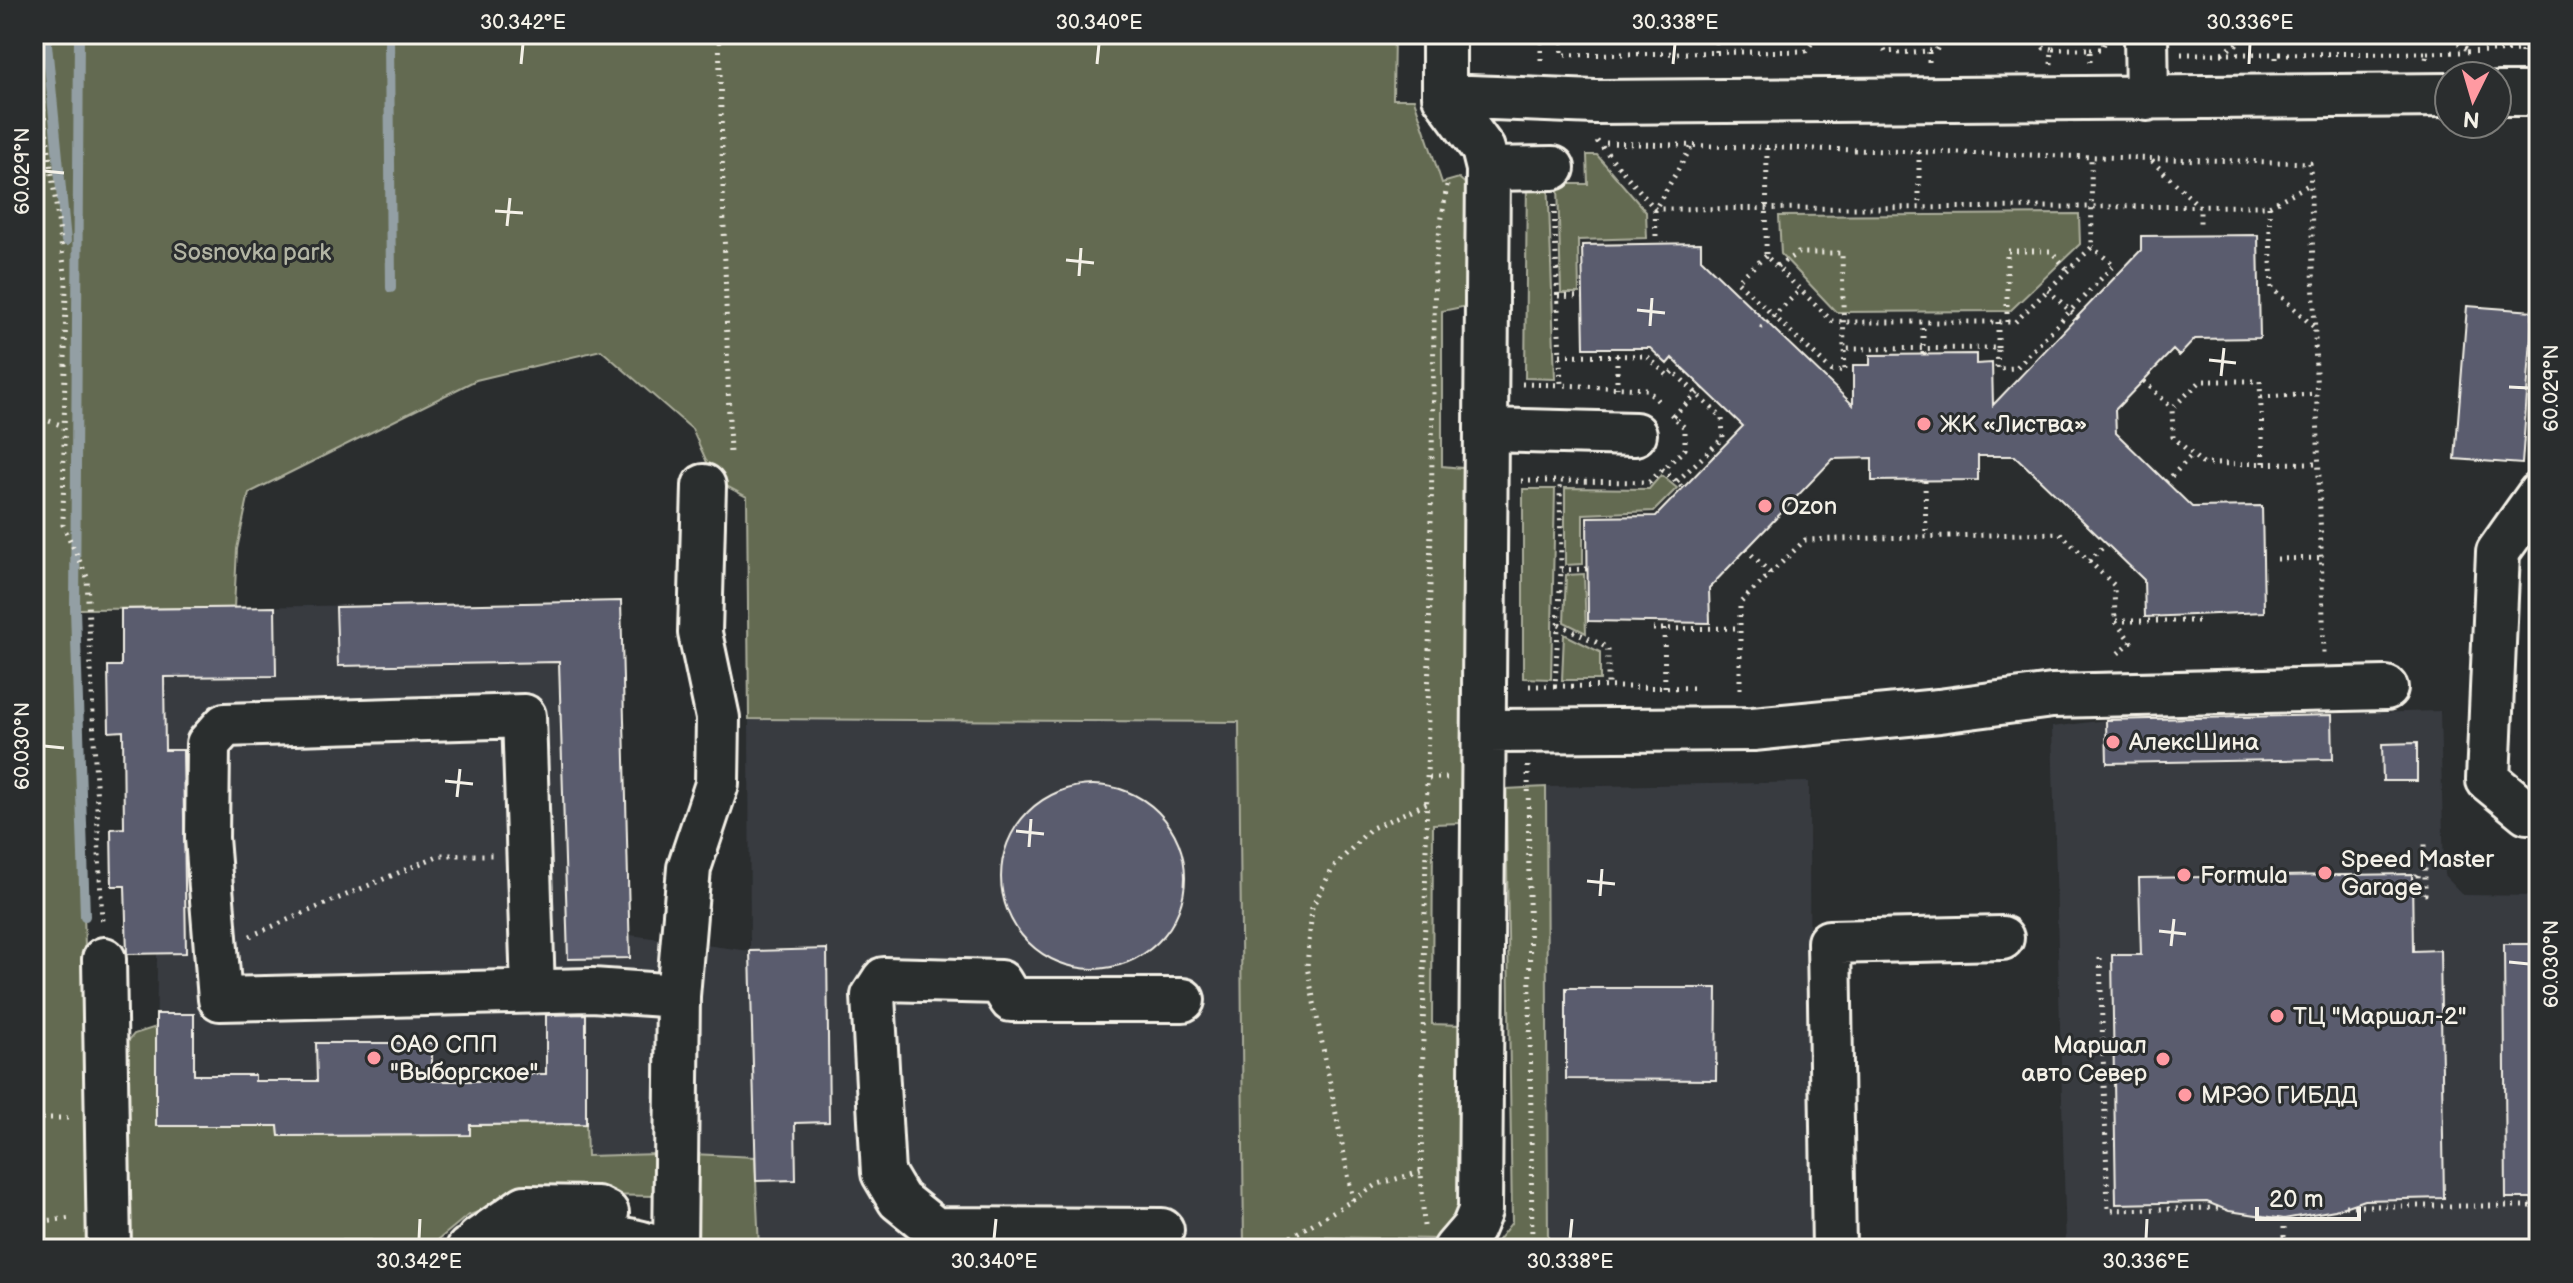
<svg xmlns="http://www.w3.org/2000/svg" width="2573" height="1283" font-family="'Balsamiq Sans',sans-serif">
	<rect width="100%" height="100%" fill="#2a2d2e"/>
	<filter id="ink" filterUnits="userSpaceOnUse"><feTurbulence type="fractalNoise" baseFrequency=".0125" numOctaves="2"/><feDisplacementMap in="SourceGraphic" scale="16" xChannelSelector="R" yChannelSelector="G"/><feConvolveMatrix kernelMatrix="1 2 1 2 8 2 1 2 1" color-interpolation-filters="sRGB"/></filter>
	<g filter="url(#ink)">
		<path fill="#383b41" d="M 621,601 L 630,935 L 750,951 L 749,719 L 1239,722 L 1244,1249 L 759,1249 L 755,1157 L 587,1156 L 470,1135 L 279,1136 L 156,1126 L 157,954 L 126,954 L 125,886 L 112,886 L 111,829 L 124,828 L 123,732 L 109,732 L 108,666 L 121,665 L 121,609 Z
			M 2440,711 L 2444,875 L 2463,895 L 2539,896 L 2539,1249 L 2066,1249 L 2052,727 L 2106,720 Z
			M 1809,782 L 1810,1249 L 1548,1249 L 1546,787 Z"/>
		<path fill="#646b51" stroke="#acae9c" stroke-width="2" d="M 34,34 L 1394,34 L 1393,99 L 1414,99 L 1442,183 L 1459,178 L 1470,188 L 1472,305 L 1442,311 L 1442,466 L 1473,469 L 1462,823 L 1433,824 L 1432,1024 L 1462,1025 L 1467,1198 L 1456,1228 L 1440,1239 L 1311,1237 L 1288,1249 L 1244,1249 L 1239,722 L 749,719 L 747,497 L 715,480 L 692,429 L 601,350 L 476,380 L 249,493 L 237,549 L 234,608 L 76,609 L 93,1249 L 34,1249 Z
			M 1587,155 L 1597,155 L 1646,212 L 1647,238 L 1578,240 L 1579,293 L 1561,293 L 1558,184 L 1588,184 Z
			M 1548,174 L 1555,379 L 1525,378 L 1527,175 Z
			M 2079,214 L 2080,244 L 2010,311 L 1836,312 L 1781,254 L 1779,216 Z
			M 1661,475 L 1677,488 L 1654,511 L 1583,514 L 1583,564 L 1565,565 L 1565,488 L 1649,489 Z
			M 1523,489 L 1555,489 L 1551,679 L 1523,678 Z
			M 1584,574 L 1586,633 L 1564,622 L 1566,575 Z
			M 1564,634 L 1600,652 L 1600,680 L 1562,680 Z
			M 1546,787 L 1548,1249 L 1491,1249 L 1512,1222 L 1506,789 Z
			M 156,1027 L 156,1125 L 278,1126 L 279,1136 L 469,1135 L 470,1125 L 586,1124 L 587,1156 L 658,1154 L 657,1196 L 523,1194 L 467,1216 L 427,1249 L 372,1249 L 371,1240 L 313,1240 L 313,1249 L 121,1249 L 123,1047 L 134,1034 Z
			M 692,1154 L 755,1157 L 759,1249 L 694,1249 Z"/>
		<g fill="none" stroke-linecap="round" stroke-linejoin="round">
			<path stroke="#939fa4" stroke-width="10" d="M 46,34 L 66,241
				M 79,34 L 75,609 L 85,916
				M 389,34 L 391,288"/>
		</g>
		<path fill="#5a5c6e" stroke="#f4f1e8" stroke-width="2" d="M 2258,235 L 2260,338 L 2195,339 L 2179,356 L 2173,350 L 2115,410 L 2116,433 L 2192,507 L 2262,506 L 2264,612 L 2145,617 L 2144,580 L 2032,472 L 2015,456 L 1978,456 L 1978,480 L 1872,481 L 1872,458 L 1833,459 L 1709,588 L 1710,623 L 1588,621 L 1587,517 L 1656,516 L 1743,426 L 1672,358 L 1667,364 L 1650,348 L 1584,348 L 1582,245 L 1701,243 L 1701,259 L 1853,405 L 1853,365 L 1870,365 L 1870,355 L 1976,354 L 1976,364 L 1992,363 L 1993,405 L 2141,250 L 2141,236 Z
			M 2467,306 L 2533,311 L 2522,464 L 2455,459 Z
			M 621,601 L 630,958 L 568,959 L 559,662 L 338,666 L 336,607 Z
			M 275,607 L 276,676 L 164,677 L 165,750 L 183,750 L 186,953 L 127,954 L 125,886 L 112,886 L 111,829 L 124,828 L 123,731 L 109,732 L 108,666 L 121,666 L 121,609 Z
			M 2332,715 L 2333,759 L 2107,763 L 2106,720 Z
			M 2417,743 L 2417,781 L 2383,781 L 2382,744 Z
			M1001 877a92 92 0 1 1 184 0a92 92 0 1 1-184 0Z
			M 2412,874 L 2413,951 L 2440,950 L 2444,1198 L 2364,1200 L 2335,1210 L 2284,1219 L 2229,1211 L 2207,1202 L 2116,1204 L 2112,955 L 2141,955 L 2139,878 Z
			M 2504,944 L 2539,944 L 2539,1198 L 2506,1198 Z
			M 827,949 L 829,1122 L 795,1123 L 796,1180 L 756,1181 L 750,951 Z
			M 1566,988 L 1717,988 L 1716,1080 L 1566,1079 Z
			M 156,1014 L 194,1014 L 194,1075 L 255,1075 L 255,1081 L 317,1081 L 316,1043 L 432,1043 L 432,1081 L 493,1081 L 493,1074 L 546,1074 L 546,1015 L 586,1014 L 586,1124 L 470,1125 L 470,1135 L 279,1136 L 278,1126 L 156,1126 Z"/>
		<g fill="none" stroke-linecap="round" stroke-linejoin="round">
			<defs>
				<path id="minor" d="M 1444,34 L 1444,96 L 1483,149 L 1488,169 L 1553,168
					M 2146,34 L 2147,99
					M 2497,94 L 2539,94
					M 1444,96 L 1595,102 L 2449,95
					M 1489,430 L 1635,434
					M 2539,494 L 2498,552 L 2488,780 L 2527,812 L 2539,812
					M 1486,731 L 1753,729 L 1939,711 L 2052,696 L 2386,688
					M 104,959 L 109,1249
					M 533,991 L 524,716 L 225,725 L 208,744 L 207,838 L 220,999 L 592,990 L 678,996 L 675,1249
					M 678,996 L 689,868 L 717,784 L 718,718 L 700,633 L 704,486
					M 935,1229 L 1162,1230
					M 478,1240 L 525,1207 L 597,1208 L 607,1213
					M 468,1249 C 479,1245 491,1241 503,1238 C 533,1231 632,1233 657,1249
					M 935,1249 L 935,1229 L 899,1200 L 883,1173 L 873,996 L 884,979 L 1000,982 L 1011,1000 L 1183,1000
					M 1455,1249 L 1473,1228 L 1480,1211 L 1488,169
					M 1834,1249 L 1829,942 L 2002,938"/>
			</defs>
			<use href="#minor" stroke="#f4f1e8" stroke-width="48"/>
			<path stroke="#f4f1e8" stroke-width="5" stroke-dasharray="2 6" stroke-linecap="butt" d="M 719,34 L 730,457
				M 1541,34 L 1541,65
				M 1562,34 L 1562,55 L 1806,51 L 1817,36 L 1878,36 L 1885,52 L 1898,51
				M 1716,34 L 1716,53
				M 2034,34 L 2044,48 L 2052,49
				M 2445,34 L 2470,51
				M 34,38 L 66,281 L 63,525 L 87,577 L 102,922
				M 2090,49 L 2102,49 L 2106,38
				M 1929,51 L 1936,51 L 1944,34
				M 1898,53 L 1929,51 L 1929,64
				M 2222,53 L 2253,34
				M 2427,53 L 2522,50 L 2522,57
				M 2181,54 L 2276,54
				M 2276,59 L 2276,54 L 2427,53 L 2426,60
				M 2051,64 L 2052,49 L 2090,49 L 2090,62
				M 1597,141 L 1655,209 L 2269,206 L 2310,184
				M 1606,143 L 2310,163 L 2324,653
				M 1767,148 L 1766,256 L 1832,321 L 1844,322 L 2015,322 L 2092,247 L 2091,157
				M 1919,152 L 1919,207
				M 2152,161 L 2200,207 L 2200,227
				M 1554,205 L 1561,385 L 1647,389 L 1660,403
				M 2269,206 L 2272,288 L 2314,327
				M 1656,236 L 1655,209 L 1692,146
				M 1766,256 L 1737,281 L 1832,371 L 1845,371 L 1844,349 L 1998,348 L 1997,369 L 2016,368 L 2114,265 L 2092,247
				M 1777,266 L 1798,253 L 1842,253 L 1844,349
				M 2048,290 L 2082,322
				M 1558,296 L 1583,297
				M 1998,322 L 1998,348
				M 2007,322 L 2007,251 L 2051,251 L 2068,270
				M 1761,328 L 1800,290
				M 1923,354 L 1923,322
				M 1560,355 L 1647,356 L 1668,376 L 1673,371 L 1722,418 L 1723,438 L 1676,482
				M 1617,355 L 1617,388
				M 2144,381 L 2172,408
				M 1522,384 L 1561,385
				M 2261,397 L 2317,394
				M 34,416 L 64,426
				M 1673,416 L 1703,388
				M 2263,463 L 2260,381 L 2201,381 L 2172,408 L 2173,437 L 2203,464 L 2319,463
				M 1662,469 L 1683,488
				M 1521,481 L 1560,481
				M 1925,481 L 1926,537
				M 2166,482 L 2192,455
				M 1746,549 L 1771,574
				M 2277,559 L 2322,558
				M 2089,561 L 2106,544
				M 1561,570 L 1587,569
				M 2116,621 L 2200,621
				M 1559,624 L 1608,648 L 1608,688
				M 1653,629 L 1741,628
				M 1664,629 L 1665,687
				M 1529,686 L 1555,686 L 1561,570 L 1560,481 L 1649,482 L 1685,449 L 1685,428 L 1667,410
				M 1555,686 L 1694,688
				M 1740,689 L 1740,603 L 1805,540 L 2060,533 L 2114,585 L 2115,621 L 2131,642 L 2114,657
				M 1528,766 L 1532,1249
				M 1429,778 L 1448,778
				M 2412,883 L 2418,872 L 2419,894 L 2425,894 L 2425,839
				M 250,936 L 440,855 L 492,855
				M 2100,958 L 2108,1210 L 2220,1208
				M 34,1118 L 69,1118
				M 1353,1200 L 1378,1184 L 1421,1172
				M 2345,1206 L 2539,1206
				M 2284,1219 L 2284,1249
				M 34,1222 L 72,1218
				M 1424,1226 L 1421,1172 L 1435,261 L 1447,185
				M 1270,1249 L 1353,1200 L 1307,967 L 1312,907 L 1333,868 L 1370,829 L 1429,802"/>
			<use href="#minor" stroke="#2a2d2e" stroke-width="42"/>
		</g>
	</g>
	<path fill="none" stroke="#f4f1e8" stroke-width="3" d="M 521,64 L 523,44M 1097,64 L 1099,44M 1673,64 L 1675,44M 2249,64 L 2250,44M 44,171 L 64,173M 495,211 L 523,213M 507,226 L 510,198M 1066,260 L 1094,263M 1079,276 L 1081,248M 1637,310 L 1665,313M 1650,326 L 1652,298M 2209,360 L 2236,363M 2221,376 L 2224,348M 2509,387 L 2529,388M 44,746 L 64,748M 445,781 L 473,784M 457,797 L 460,769M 1016,831 L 1044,834M 1029,847 L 1031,819M 1587,881 L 1615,884M 1600,896 L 1602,869M 2159,931 L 2186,934M 2171,946 L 2174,919M 2509,962 L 2529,964M 419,1239 L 420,1219M 994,1239 L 996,1219M 1570,1239 L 1572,1219M 2146,1239 L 2147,1219"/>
	<g fill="#ff9aa2" stroke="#2a2d2e" stroke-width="3">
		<circle cx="1924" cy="424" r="8"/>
		<circle cx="1765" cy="506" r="8"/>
		<circle cx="2113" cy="742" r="8"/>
		<circle cx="2325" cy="873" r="8"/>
		<circle cx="2184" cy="875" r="8"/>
		<circle cx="2277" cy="1016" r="8"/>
		<circle cx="374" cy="1058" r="8"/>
		<circle cx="2163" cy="1059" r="8"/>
		<circle cx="2185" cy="1095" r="8"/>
	</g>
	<g text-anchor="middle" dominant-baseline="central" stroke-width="6" stroke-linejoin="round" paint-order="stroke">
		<g font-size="24" fill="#b3b5a4" stroke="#2a2d2e">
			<text x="252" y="252">Sosnovka park</text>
		</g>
		<g font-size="24" fill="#f4f1e8" stroke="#2a2d2e" text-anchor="start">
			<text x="1940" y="424">ЖК «Листва»</text>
			<text x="1781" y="506">Ozon</text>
			<text x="2129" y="742">АлексШина</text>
			<text x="2341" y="859">Speed Master<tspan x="2341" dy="28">Garage</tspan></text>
			<text x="2200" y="875">Formula</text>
			<text x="2293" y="1016">ТЦ "Маршал-2"</text>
			<text x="390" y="1044">ОАО СПП<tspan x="390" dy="28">"Выборгское"</tspan></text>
			<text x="2147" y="1045" text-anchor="end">Маршал<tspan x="2147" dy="28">авто Север</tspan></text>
			<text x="2201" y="1095">МРЭО ГИБДД</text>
		</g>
	</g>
	<rect width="2573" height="1283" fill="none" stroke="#2a2d2e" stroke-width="88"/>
	<g transform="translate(2473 100) rotate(185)"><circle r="38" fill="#2a2d2e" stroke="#7b7b78" stroke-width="2"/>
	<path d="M0-6L14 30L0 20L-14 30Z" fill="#ff9aa2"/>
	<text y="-12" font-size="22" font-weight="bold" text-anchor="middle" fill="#f4f1e8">N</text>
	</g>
	<path d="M2257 1207v12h102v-12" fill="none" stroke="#f4f1e8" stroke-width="4"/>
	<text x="2269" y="1207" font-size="24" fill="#f4f1e8" stroke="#2a2d2e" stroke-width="6" paint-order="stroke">20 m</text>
	<rect x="44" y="44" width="2485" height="1195" fill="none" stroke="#f4f1e8" stroke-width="3"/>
	<g font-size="20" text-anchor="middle" fill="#f4f1e8">
		<text x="523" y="29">30.342°E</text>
		<text x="1099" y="29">30.340°E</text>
		<text x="1675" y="29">30.338°E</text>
		<text x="2250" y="29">30.336°E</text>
		<text transform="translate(22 171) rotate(-90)" y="7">60.029°N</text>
		<text transform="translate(2551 388) rotate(-90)" y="7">60.029°N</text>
		<text transform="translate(22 746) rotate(-90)" y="7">60.030°N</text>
		<text transform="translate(2551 964) rotate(-90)" y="7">60.030°N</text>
		<text x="419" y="1268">30.342°E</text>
		<text x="994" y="1268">30.340°E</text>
		<text x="1570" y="1268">30.338°E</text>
		<text x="2146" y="1268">30.336°E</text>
	</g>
</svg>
